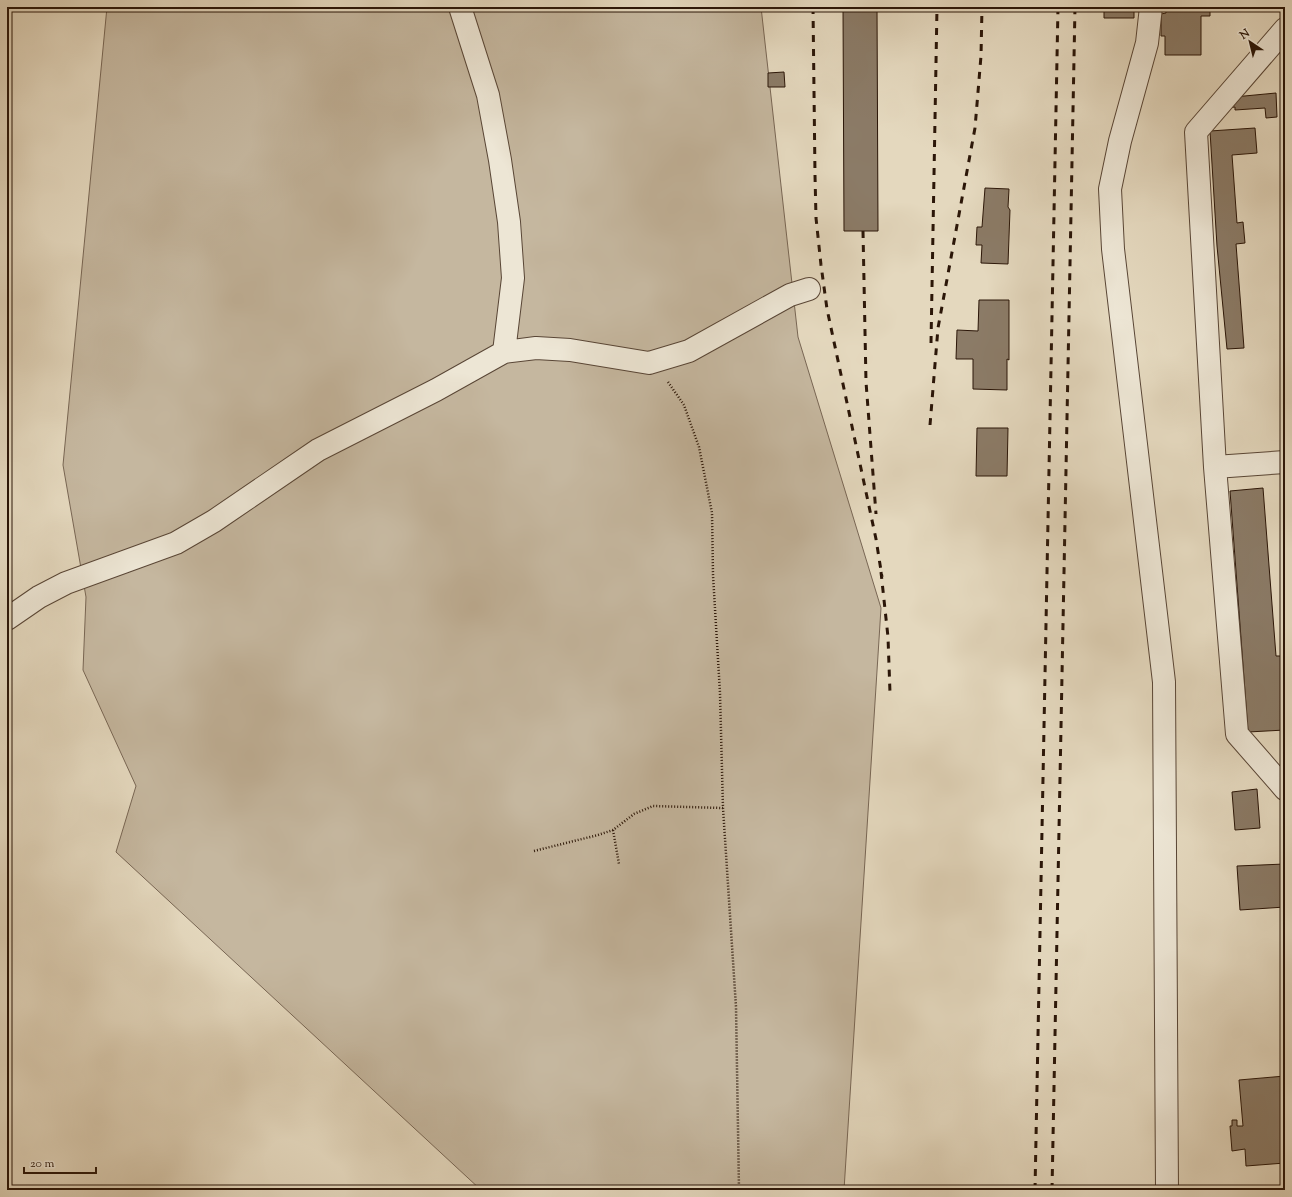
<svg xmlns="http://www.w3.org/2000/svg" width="1292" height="1197" font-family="'Sorts Mill Goudy',serif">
	<rect width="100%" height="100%" fill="#e4d8be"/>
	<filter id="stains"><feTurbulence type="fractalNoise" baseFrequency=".005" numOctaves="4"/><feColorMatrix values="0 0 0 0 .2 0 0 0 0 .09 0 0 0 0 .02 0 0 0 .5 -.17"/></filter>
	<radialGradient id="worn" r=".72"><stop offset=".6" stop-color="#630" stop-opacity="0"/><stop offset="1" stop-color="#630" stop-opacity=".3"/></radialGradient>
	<path fill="#c5b79f" stroke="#786654" d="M 107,7 L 761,7 L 798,337 L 881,608 L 844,1190 L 481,1190 L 116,852 L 136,786 L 83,670 L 86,597 L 63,465 Z"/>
	<path fill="#8b7b67" stroke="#2b1608" d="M 843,7 L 877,7 L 878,231 L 844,231 Z
		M 1104,7 L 1134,7 L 1134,18 L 1104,18 Z
		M 1166,7 L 1210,7 L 1210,16 L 1201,16 L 1201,55 L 1165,55 L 1165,36 L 1161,36 L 1161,14 L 1166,13 Z
		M 784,72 L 785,87 L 768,87 L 768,73 Z
		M 1276,93 L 1277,117 L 1266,118 L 1265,108 L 1235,110 L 1235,107 L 1226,108 L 1234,97 Z
		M 1255,128 L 1257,153 L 1232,155 L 1237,223 L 1243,222 L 1245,243 L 1236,244 L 1244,348 L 1227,349 L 1217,246 L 1210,131 Z
		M 985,188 L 1009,189 L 1008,207 L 1010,210 L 1008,264 L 981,263 L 982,245 L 976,245 L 977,227 L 982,227 Z
		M 979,300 L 1009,300 L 1009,360 L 1007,359 L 1007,390 L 973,389 L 973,359 L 956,359 L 957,330 L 978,331 Z
		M 977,428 L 1008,428 L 1007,476 L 976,476 Z
		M 1263,488 L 1276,656 L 1285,656 L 1285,730 L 1248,732 L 1230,491 Z
		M 1257,789 L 1260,828 L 1235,830 L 1232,792 Z
		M 1285,864 L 1285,907 L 1240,910 L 1237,866 Z
		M 1285,1076 L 1285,1163 L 1246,1166 L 1245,1149 L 1232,1151 L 1230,1126 L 1232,1126 L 1232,1120 L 1237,1120 L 1237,1126 L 1243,1126 L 1239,1080 Z"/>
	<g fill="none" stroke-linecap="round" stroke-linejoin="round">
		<defs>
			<path id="minor" d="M 460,7 L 488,95 L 500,160 L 509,222 L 513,278 L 504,352
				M 1151,7 L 1147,43 L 1120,141 L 1110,189 L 1113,249 L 1164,682 L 1167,1190
				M 1285,29 L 1196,132 L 1215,467 L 1237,734 L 1285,789
				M 1215,467 L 1285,462
				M 7,619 L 39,597 L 66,583 L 176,543 L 214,521 L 318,450 L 436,390 L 504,352 L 536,348 L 570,350 L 649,363 L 689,351 L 790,295 L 809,289"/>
		</defs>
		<use href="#minor" stroke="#594636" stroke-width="24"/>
		<path stroke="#2b1608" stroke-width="2.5" stroke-dasharray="1 2" stroke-linecap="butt" d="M 668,382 L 684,405 L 699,447 L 712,513 L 713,575 L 720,693 L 723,808 L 736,1007 L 739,1190
			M 613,830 L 619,864
			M 534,851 L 598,835 L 613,830 L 634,814 L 653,806 L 723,808"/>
		<use href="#minor" stroke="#ede6d5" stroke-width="22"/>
		<path stroke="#2b1608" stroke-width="3" stroke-dasharray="7 7" stroke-linecap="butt" d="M 813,7 L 815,175 L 816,218 L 821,265 L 827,309 L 876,539 L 882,577
			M 863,231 L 866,382 L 876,514
			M 931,343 L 937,7
			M 930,425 L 938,328 L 975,128 L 981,56 L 982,7
			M 881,572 L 888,637 L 890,693
			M 1035,1190 L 1058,7
			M 1052,1190 L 1075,7"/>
	</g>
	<rect width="1292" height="1197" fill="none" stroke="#e4d8be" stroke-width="24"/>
	<rect x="8" y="8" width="1276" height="1181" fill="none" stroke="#2b1608" stroke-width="2"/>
	<rect x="12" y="12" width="1268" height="1173" fill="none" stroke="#2b1608"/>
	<g transform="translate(1250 42) rotate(325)" stroke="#ede6d5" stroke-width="3" paint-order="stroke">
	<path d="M0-3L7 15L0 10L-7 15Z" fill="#2b1608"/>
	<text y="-6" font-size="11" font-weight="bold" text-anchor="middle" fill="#2b1608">N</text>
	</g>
	<path d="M24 1167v6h72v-6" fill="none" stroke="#2b1608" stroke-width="2"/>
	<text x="30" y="1167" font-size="12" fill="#2b1608" stroke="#ede6d5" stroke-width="3" paint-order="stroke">20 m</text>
	<rect width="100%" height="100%" filter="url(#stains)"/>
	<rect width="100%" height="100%" fill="url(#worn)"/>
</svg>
